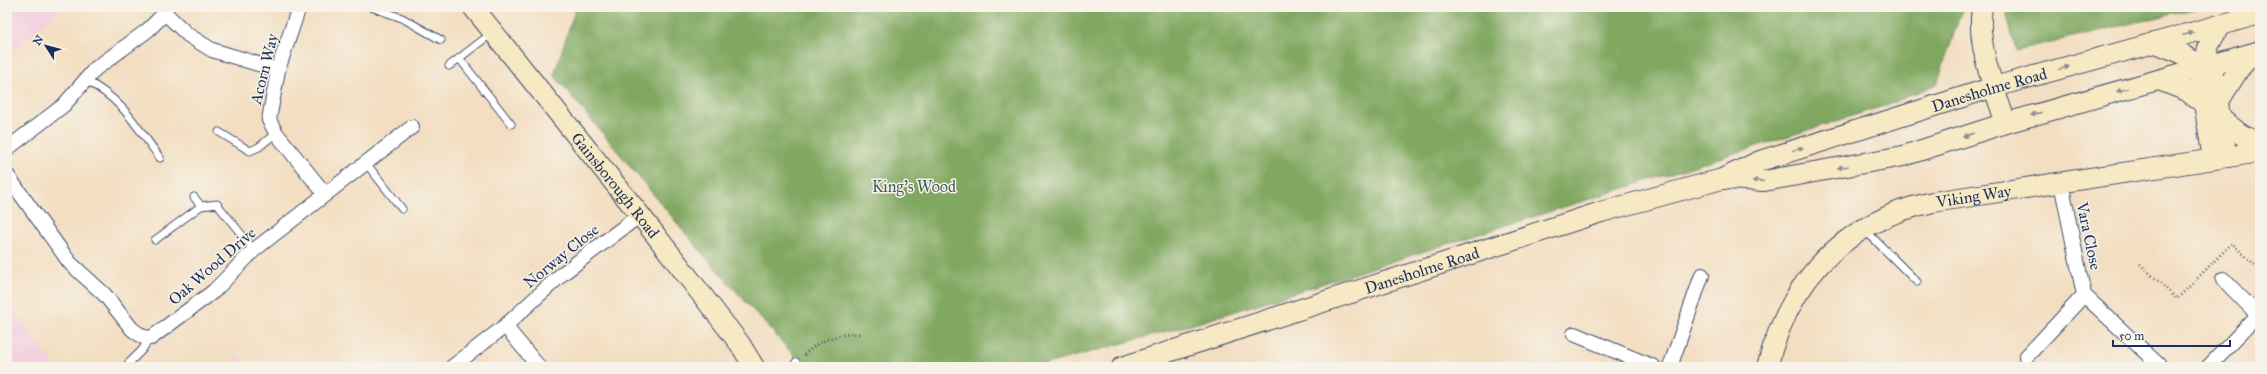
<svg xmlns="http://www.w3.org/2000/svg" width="2267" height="374" font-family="'IM FELL Great Primer',serif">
	<rect width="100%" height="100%" fill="#f7f3e8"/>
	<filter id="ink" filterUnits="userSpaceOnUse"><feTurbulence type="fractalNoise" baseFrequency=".025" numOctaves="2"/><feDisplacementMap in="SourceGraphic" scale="8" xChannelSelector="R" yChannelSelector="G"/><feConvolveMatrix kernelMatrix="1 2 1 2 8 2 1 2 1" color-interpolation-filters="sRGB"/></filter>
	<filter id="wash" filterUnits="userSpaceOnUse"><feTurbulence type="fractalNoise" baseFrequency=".012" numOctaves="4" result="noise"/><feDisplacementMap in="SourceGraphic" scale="16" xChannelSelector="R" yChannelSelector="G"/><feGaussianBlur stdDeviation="0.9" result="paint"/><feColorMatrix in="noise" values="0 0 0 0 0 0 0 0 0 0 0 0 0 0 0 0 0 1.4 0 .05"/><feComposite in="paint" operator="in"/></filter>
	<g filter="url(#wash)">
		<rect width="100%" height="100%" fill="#f3dec1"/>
		<path fill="#f3cfdf" d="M 7,7 L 65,7 L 7,54 Z
			M 7,302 L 56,367 L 7,367 Z
			M 237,355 L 250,367 L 223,367 Z"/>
		<path fill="#80a860" stroke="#4e6c5f" d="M 576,7 L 1963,7 L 1937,84 L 1890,104 L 1201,322 L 1039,366 L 812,367 L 799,361 L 707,259 L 554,75 Z
			M 2008,7 L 2203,7 L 2016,50 L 2007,16 Z"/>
	</g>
	<g filter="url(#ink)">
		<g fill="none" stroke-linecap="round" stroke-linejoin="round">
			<defs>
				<path id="lane" d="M 371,7 L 402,18 L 441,40
					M 459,58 L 511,124
					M 449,66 L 492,33
					M 85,80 C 123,100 135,124 160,158
					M 219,132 L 250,151 L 259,147 L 276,133
					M 366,163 L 402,209
					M 194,197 L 201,206
					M 1865,230 L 1917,282
					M 155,240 L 201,206 L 217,204 L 254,250
					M 125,367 L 142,350 L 150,338
					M 793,367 L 796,362"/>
				<path id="street" d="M 299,7 L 278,70 L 269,120 L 276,133 L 325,194
					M 165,13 L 188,35 L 212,50 L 278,70
					M 7,149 L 64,105 L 95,69 L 148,30 L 165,13 L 166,7
					M 7,175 L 70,263 L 105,295 L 132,329 L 143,337 L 151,338 L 214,291 L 254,250 L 412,127
					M 2061,183 L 2084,295 L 2161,367
					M 505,326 L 539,367
					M 1574,334 L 1654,367
					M 2026,357 L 2084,295
					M 452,367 L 505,326 L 562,274 L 640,215
					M 1670,367 L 1702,275
					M 2208,367 L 2258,315 L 2223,279"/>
				<g id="secondary">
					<path id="s1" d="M 473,7 L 640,215 L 740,344 L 754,367"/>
					<path d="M 1982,7 C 1976,45 1994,88 2006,123"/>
					<path d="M 2156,43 L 2181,53 L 2213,74 L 2227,157"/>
					<path d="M 2159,80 L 2187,91 L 2204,104"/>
					<path d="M 2219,101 L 2239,69 L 2252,54"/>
					<path d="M 2221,119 L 2242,135 L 2260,143"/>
					<path d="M 2213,159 L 2200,78 L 2209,45 L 2220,25"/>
					<path d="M 1724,179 L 1764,181 L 1903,156 L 2006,123 L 2260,51"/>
					<path id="s2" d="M 1122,367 L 1601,212 L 1722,179 L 1760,161 L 1994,87 L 2260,14"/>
					<path id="s3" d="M 1767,367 C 1784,301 1821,247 1884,218 C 1899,210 1916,206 1933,202 L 2260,152"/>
				</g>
			</defs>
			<use href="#lane" stroke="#3b496d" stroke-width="9"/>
			<use href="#street" stroke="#3b496d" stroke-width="16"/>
			<use href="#secondary" stroke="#3b496d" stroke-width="22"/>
			<path stroke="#3b496d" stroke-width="2.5" stroke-dasharray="1 3" stroke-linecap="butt" d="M 2140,264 L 2177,299 L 2232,243 L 2260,270
				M 804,355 C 820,339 839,333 861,334"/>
			<use href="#lane" stroke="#fff" stroke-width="7"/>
			<use href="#street" stroke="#fff" stroke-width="14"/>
			<use href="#secondary" stroke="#f7e9c3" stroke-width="20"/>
		</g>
		<defs><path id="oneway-solid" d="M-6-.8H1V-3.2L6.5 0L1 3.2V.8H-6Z"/></defs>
		<g fill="#898c90">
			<use href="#oneway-solid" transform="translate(2188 34) rotate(-15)"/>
			<use href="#oneway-solid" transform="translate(2064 68) rotate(-15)"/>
			<use href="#oneway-solid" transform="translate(2122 90) rotate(165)"/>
			<use href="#oneway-solid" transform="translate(2036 114) rotate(164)"/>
			<use href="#oneway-solid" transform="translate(1968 135) rotate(162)"/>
			<use href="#oneway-solid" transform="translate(1798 149) rotate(-18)"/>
			<use href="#oneway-solid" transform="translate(1843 167) rotate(170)"/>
			<use href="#oneway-solid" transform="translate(1758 181) rotate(-178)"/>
		</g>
	</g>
	<g text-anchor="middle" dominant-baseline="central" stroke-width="3" stroke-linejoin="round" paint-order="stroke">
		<g font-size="16" fill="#1b2f5e" stroke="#f7f3e8">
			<text transform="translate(264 69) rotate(-76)">Acorn Way</text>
			<text stroke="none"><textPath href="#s2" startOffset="911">Danesholme Road</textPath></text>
			<text stroke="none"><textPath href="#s1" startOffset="228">Gainsborough Road</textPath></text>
			<text stroke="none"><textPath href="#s3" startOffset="289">Viking Way</textPath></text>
			<text transform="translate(2089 236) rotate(78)">Vara Close</text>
			<text transform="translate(561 256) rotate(-39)">Norway Close</text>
			<text transform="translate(212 266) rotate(-41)">Oak Wood Drive</text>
			<text stroke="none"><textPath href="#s2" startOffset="315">Danesholme Road</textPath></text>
		</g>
		<g font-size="16" fill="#435b62" stroke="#f7f3e8">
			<text x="914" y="186">King's Wood</text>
		</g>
	</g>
	<rect width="2267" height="374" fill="none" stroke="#f7f3e8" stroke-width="24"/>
	<g transform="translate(46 46) rotate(306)" stroke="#f7f3e8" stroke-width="3" paint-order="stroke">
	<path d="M0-3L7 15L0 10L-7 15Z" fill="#1b2f5e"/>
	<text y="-6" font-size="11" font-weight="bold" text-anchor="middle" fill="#1b2f5e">N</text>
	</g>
	<path d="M2113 340v6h117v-6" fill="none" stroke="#1b2f5e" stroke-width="2"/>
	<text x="2119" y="340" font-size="12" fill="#1b2f5e" stroke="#f7f3e8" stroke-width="3" paint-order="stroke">50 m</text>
</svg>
